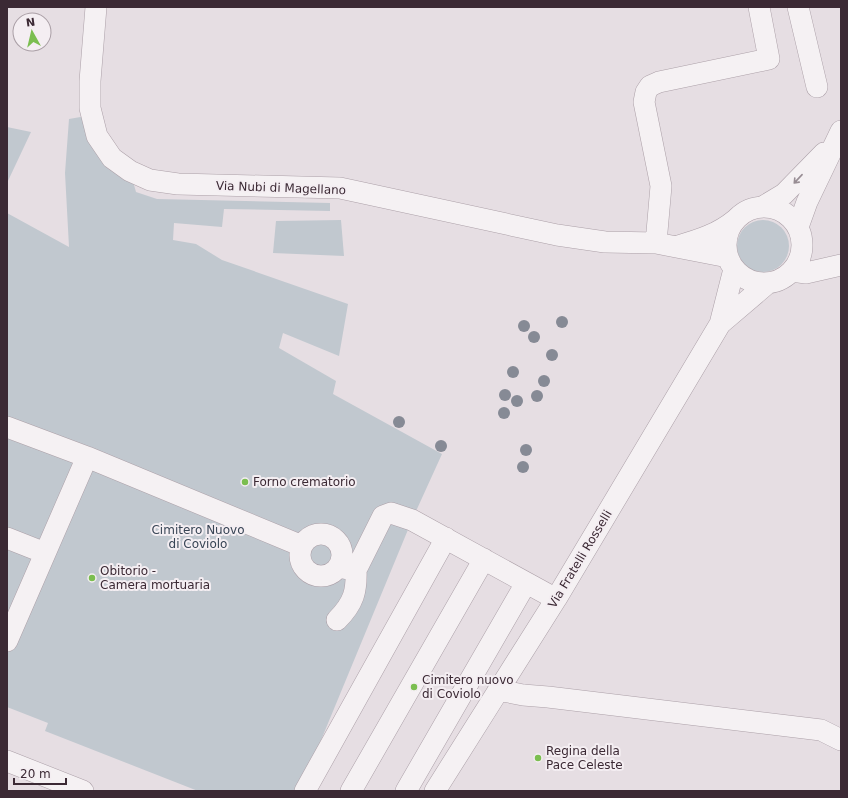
<svg xmlns="http://www.w3.org/2000/svg" width="848" height="798" font-family="'DejaVu Sans',sans-serif">
	<rect width="100%" height="100%" fill="#e6dee3"/>
	<path fill="#c1c8cf" d="M 92,115 L 130,171 L 136,192 L 157,199 L 330,203 L 330,211 L 224,209 L 222,227 L 174,223 L 173,240 L 196,244 L 222,260 L 348,304 L 339,356 L 283,333 L 279,348 L 336,381 L 333,394 L 442,454 L 412,520 L 300,791 L 198,791 L 45,731 L 48,723 L 7,707 L 7,213 L 69,247 L 65,173 L 69,119 Z
		M 7,127 L 31,132 L 7,183 Z
		M 341,220 L 344,256 L 273,253 L 276,221 Z
		M737 246a26 26 0 1 1 52 0a26 26 0 1 1-52 0Z"/>
	<g fill="none" stroke-linecap="round" stroke-linejoin="round">
		<defs>
			<path id="minor" d="M 96,7 L 90,81 L 90,108 L 97,136 L 112,158 L 130,171 L 150,180 L 178,184 L 340,188 L 557,235 L 605,242 L 656,243 L 728,257
				M 798,7 L 817,87
				M 764,206 L 784,194 L 824,153
				M726 245a38 38 0 1 1 76 0a38 38 0 1 1-76 0Z
				M 798,227 L 807,202 L 841,131
				M 656,243 L 661,186 L 644,102 L 646,92 L 650,86 L 659,82 L 769,59 L 759,7
				M 678,246 C 699,240 718,234 735,220
				M 792,271 L 806,273 L 841,265
				M 720,324 L 768,283
				M 7,427 L 87,457
				M300 555a21 21 0 1 1 42 0a21 21 0 1 1-42 0Z
				M 7,538 L 45,553
				M 339,567 L 353,570 L 358,566 L 383,516 L 391,513 L 412,520 L 556,599
				M 337,620 C 354,603 357,591 356,568
				M 7,641 L 87,457 L 302,546
				M 498,690 L 523,695 L 548,697 L 821,730 L 841,740
				M 7,761 L 83,791
				M 305,791 L 446,538
				M 351,791 L 484,559
				M 406,791 L 526,583
				M 435,791 L 556,599 L 720,324 L 734,269"/>
		</defs>
		<use href="#minor" stroke="#aca0a8" stroke-width="22"/>
		<use href="#minor" stroke="#f5f1f3" stroke-width="21"/>
	</g>
	<g fill="#868a95">
		<circle cx="562" cy="322" r="6"/>
		<circle cx="524" cy="326" r="6"/>
		<circle cx="534" cy="337" r="6"/>
		<circle cx="552" cy="355" r="6"/>
		<circle cx="513" cy="372" r="6"/>
		<circle cx="544" cy="381" r="6"/>
		<circle cx="505" cy="395" r="6"/>
		<circle cx="537" cy="396" r="6"/>
		<circle cx="517" cy="401" r="6"/>
		<circle cx="504" cy="413" r="6"/>
		<circle cx="399" cy="422" r="6"/>
		<circle cx="441" cy="446" r="6"/>
		<circle cx="526" cy="450" r="6"/>
		<circle cx="523" cy="467" r="6"/>
	</g>
	<defs><path id="oneway-shaft" d="M-6 0H5M1.5-3L5.5 0L1.5 3" fill="none" stroke-width="1.6" stroke-linecap="round" stroke-linejoin="round"/></defs>
	<use stroke="#988d94" href="#oneway-shaft" transform="translate(798 179) rotate(133)"/>
	<g fill="#7bbe50" stroke="#f4eef2" stroke-width="1.5">
		<circle cx="245" cy="482" r="4"/>
		<circle cx="92" cy="578" r="4"/>
		<circle cx="414" cy="687" r="4"/>
		<circle cx="538" cy="758" r="4"/>
	</g>
	<g text-anchor="middle" dominant-baseline="central" stroke-width="4" stroke-linejoin="round" paint-order="stroke">
		<g font-size="12" fill="#3b2934" stroke="#f4eef2">
			<text transform="translate(281 188) rotate(2)">Via Nubi di Magellano</text>
			<text transform="translate(580 559) rotate(-59)">Via Fratelli Rosselli</text>
		</g>
		<g font-size="12" fill="#3b2934" stroke="#f4eef2" text-anchor="start">
			<text x="253" y="482">Forno crematorio</text>
			<text x="100" y="571">Obitorio -<tspan x="100" dy="14">Camera mortuaria</tspan></text>
			<text x="422" y="680">Cimitero nuovo<tspan x="422" dy="14">di Coviolo</tspan></text>
			<text x="546" y="751">Regina della<tspan x="546" dy="14">Pace Celeste</tspan></text>
		</g>
		<g font-size="12" fill="#384555" stroke="#f4eef2">
			<text x="198" y="530">Cimitero Nuovo<tspan x="198" dy="14">di Coviolo</tspan></text>
		</g>
	</g>
	<rect width="848" height="798" fill="none" stroke="#3b2934" stroke-width="16"/>
	<g transform="translate(32 32) rotate(352)"><circle r="19" fill="#f4eef2" stroke="#aa9fa6"/>
	<path d="M0-3L7 15L0 10L-7 15Z" fill="#7bbe50"/>
	<text y="-6" font-size="11" font-weight="bold" text-anchor="middle" fill="#3b2934">N</text>
	</g>
	<path d="M14 778v6h52v-6" fill="none" stroke="#3b2934" stroke-width="2"/>
	<text x="20" y="778" font-size="12" fill="#3b2934" stroke="#f4eef2" stroke-width="3" paint-order="stroke">20 m</text>
</svg>
